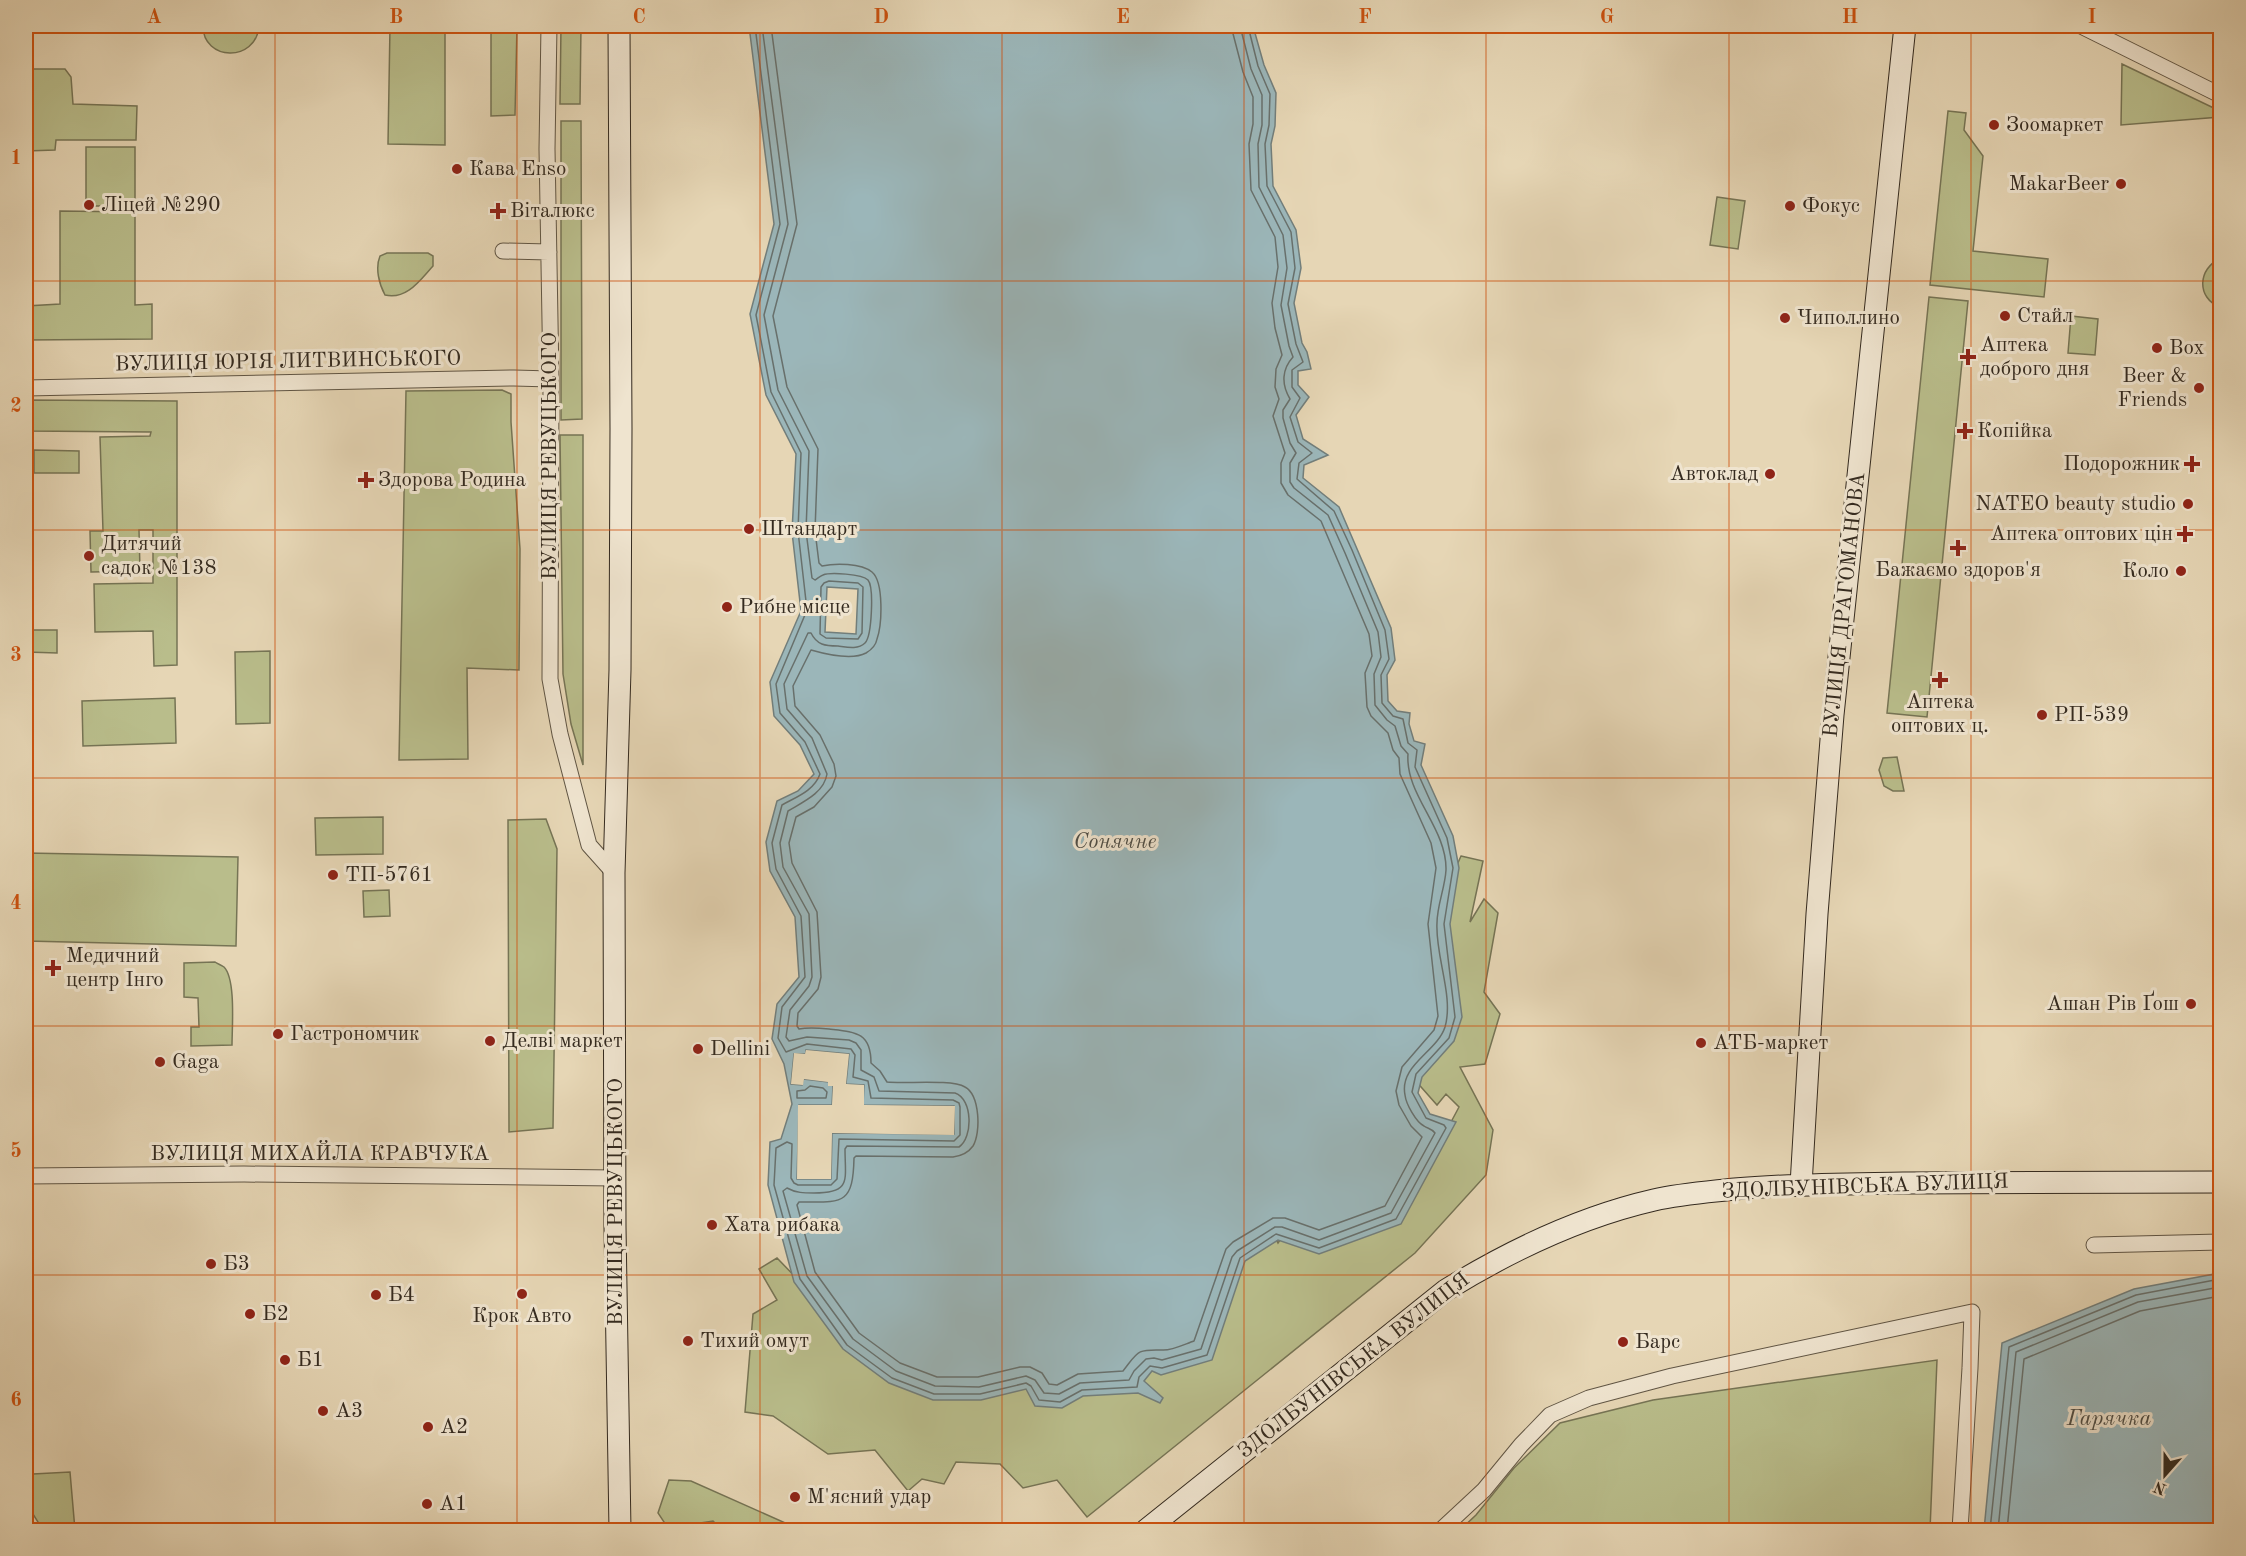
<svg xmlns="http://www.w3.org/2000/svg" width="2246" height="1556" font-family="'Old Standard TT',serif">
	<rect width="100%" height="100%" fill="#e6d6b5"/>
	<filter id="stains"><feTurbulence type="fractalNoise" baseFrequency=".00333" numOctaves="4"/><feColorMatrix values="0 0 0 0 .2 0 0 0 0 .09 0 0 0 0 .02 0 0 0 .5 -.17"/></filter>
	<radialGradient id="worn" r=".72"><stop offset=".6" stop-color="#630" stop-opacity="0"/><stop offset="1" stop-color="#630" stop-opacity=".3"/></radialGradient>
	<path fill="#b9bd8b" stroke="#767455" stroke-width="1.5" d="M 203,26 L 259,26 C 256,63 203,61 203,26 Z
		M 390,26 L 445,26 L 445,145 L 388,144 Z
		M 491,26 L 517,26 L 515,115 L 491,116 Z
		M 561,26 L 581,26 L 580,104 L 560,104 Z
		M 2122,64 L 2220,111 L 2220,117 L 2121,125 Z
		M 26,69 L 65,69 L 71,77 L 73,104 L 137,106 L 136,140 L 56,140 L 55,150 L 26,151 Z
		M 1948,111 L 1966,113 L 1964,130 L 1983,156 L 1973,251 L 2048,259 L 2044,297 L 1930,285 Z
		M 561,121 L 581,121 L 582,419 L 561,420 Z
		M 86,147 L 135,147 L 135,206 L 86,206 Z
		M 1717,197 L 1745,201 L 1738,249 L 1710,245 Z
		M 60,211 L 135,212 L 135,305 L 152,304 L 152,339 L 26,340 L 26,306 L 60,304 Z
		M 387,253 L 428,253 L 433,256 L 433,266 C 420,280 407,300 385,295 C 379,284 375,268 380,256 Z
		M 2220,259 L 2220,307 C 2196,298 2198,268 2220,259 Z
		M 1929,297 L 1968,301 L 1927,717 L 1887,713 Z
		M 2071,316 L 2098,319 L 2095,355 L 2068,353 Z
		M 502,390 L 511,394 L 511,422 L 520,549 L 519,670 L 467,668 L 468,759 L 399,760 L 406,391 Z
		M 26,400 L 177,401 L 177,665 L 154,666 L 153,631 L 95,632 L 94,584 L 153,583 L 153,530 L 139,530 L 140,571 L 91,572 L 90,531 L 103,531 L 100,437 L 150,436 L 151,432 L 26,431 Z
		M 560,435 L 583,435 L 583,765 L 571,724 L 563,674 Z
		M 34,450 L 79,451 L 79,473 L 34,473 Z
		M 26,630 L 57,630 L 57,653 L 26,652 Z
		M 270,651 L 270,723 L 236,724 L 235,652 Z
		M 175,698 L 176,743 L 83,746 L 82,701 Z
		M 1897,757 L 1904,791 L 1893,791 L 1884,786 L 1879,770 L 1883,758 Z
		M 383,817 L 383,854 L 316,855 L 315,818 Z
		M 546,819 L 557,849 L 553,1128 L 509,1132 L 508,820 Z
		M 26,853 L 238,857 L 236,946 L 26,941 Z
		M 1461,856 L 1483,861 L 1470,922 L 1484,899 L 1498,913 L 1484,992 L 1500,1014 L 1485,1064 L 1460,1067 L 1493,1130 L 1486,1175 L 1415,1253 L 1087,1517 L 1057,1480 L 1023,1488 L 1000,1464 L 956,1462 L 944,1484 L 922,1479 L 908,1491 L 875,1450 L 828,1454 L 773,1416 L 745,1412 L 753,1314 L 777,1300 L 759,1269 L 777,1258 L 839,1322 L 1236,1251 L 1268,1224 L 1278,1243 L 1289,1227 L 1408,1203 L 1459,1107 L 1446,1094 L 1437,1105 L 1414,1079 L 1441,901 Z
		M 389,890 L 390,916 L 364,917 L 363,891 Z
		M 215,962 C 218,964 221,965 224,967 C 236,979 232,1028 232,1045 L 191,1046 L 191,1027 L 199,1027 L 198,998 L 184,997 L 184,963 Z
		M 1937,1360 L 1930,1530 L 1460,1530 L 1476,1515 L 1514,1468 L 1560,1423 L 1653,1400 Z
		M 70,1472 L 75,1530 L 43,1530 L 26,1503 L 26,1480 L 33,1474 Z
		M 669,1480 L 691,1481 L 801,1530 L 716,1530 L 720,1528 L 713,1521 L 668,1528 L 658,1513 Z"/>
	<path fill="#9bb6b9" stroke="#727e7b" stroke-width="1.5" fill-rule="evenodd" d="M 749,26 L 1253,26 L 1264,65 L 1276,93 L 1275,126 L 1271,144 L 1273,186 L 1296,230 L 1301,268 L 1294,303 L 1302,343 L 1307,352 L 1311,369 L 1298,371 L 1298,385 L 1309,397 L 1296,415 L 1303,439 L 1328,455 L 1304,465 L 1303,478 L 1339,507 L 1391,628 L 1395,660 L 1387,675 L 1388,701 L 1397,711 L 1410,713 L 1409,724 L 1414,741 L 1425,744 L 1421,765 L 1453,836 L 1459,868 L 1450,924 L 1462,1017 L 1454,1041 L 1422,1077 L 1418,1093 L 1430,1114 L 1456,1122 L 1401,1224 L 1319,1254 L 1278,1240 L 1245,1261 L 1212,1360 L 1161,1375 L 1152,1371 L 1144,1381 L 1163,1398 L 1160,1403 L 1138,1393 L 1083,1396 L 1062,1408 L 1035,1406 L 1026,1389 L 981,1400 L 933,1400 L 889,1383 L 843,1349 L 794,1282 L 768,1185 L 770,1142 L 781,1139 L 792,1104 L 784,1064 L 772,1039 L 777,1004 L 799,977 L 795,917 L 770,871 L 766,842 L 777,801 L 798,791 L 814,774 L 800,745 L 774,716 L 770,682 L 801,611 L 792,532 L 796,454 L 766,395 L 750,314 L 774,224 ZM 827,587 L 858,589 L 856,634 L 825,632 ZM 806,1050 L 849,1054 L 846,1084 L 864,1085 L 863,1105 L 954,1106 L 954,1134 L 832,1133 L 831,1179 L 797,1179 L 799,1105 L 832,1105 L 833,1086 L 829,1082 L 803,1079 L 802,1085 L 791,1084 L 794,1054 L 806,1054 Z
		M 2220,1273 L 2220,1530 L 1984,1530 L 2002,1343 L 2134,1289 Z"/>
	<path fill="#e6d6b5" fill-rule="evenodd" d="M 806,1050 L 849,1054 L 846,1084 L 864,1085 L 864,1105 L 955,1106 L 954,1135 L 832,1133 L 831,1179 L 797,1179 L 798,1105 L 832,1105 L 833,1086 L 828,1086 L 828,1082 L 804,1079 L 803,1085 L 791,1084 L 794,1053 L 805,1054 ZM 809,1053 L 846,1057 L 843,1085 L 846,1087 L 861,1088 L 862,1107 L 951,1109 L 951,1132 L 831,1130 L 829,1132 L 828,1176 L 800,1176 L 801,1108 L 833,1108 L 835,1106 L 836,1085 L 830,1079 L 803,1076 L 800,1082 L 794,1081 L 797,1057 L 807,1057 Z"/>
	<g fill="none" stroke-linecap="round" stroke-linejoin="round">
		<path stroke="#68706c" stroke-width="1.5" d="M 755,26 L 780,224 L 756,315 L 771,392 L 801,453 L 798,531 L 807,610 L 776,684 L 780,713 L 805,742 L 820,774 C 814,791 796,797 782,805 L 772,843 L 776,869 L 801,916 L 805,977 L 782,1007 L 778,1038 L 786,1052 L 807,1044 L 851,1049 L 855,1055 L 853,1077 L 868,1081 L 871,1098 L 953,1100 L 959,1103 L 960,1107 L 960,1135 L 954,1141 L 839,1139 L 837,1179 L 831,1185 L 798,1185 L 794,1183 L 791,1178 L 792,1144 L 787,1142 L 776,1148 L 774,1185 L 800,1279 L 847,1345 L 892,1378 L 934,1394 L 980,1394 L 1026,1383 L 1031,1386 L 1039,1400 L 1060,1402 L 1082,1390 L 1137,1387 L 1139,1377 L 1150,1366 L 1162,1368 L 1207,1355 L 1240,1258 L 1276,1234 L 1319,1248 L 1396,1219 L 1446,1128 L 1444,1125 L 1426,1118 L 1412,1092 L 1416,1074 L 1449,1038 L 1455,1017 L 1444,924 L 1453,868 L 1447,838 L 1415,767 L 1417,750 L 1408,743 L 1403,719 L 1393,716 L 1382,703 L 1381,675 L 1389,659 L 1385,630 L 1352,550 L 1334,511 L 1297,479 L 1299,463 L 1312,453 L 1298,442 L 1290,417 L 1300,398 L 1292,387 L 1292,370 L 1303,362 L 1296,344 L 1288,304 L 1295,268 L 1291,232 L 1267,186 L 1265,144 L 1269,125 L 1270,94 L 1258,66 L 1248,26
			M 762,26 L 788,224 L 764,315 L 778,390 L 809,451 L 806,531 L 812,578 L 815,580 C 817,579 820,576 823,575 C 830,572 862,574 868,580 C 874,587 872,636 865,643 C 858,650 846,647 838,646 C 825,646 817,645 811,633 L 808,633 L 784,684 L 787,709 L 812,738 L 827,774 C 824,793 803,802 788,811 L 780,843 L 783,867 L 809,914 L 812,977 L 809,986 L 790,1010 L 786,1037 L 789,1041 L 807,1037 L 849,1040 L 856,1043 L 861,1050 L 861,1070 L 874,1077 L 879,1091 L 955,1093 C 973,1099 973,1138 959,1147 L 847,1146 L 845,1149 C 845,1180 852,1193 814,1193 C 804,1193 796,1193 787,1188 L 783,1191 L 807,1276 L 853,1339 L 896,1371 L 935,1386 L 979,1387 L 1026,1376 L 1035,1380 L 1044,1393 L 1059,1394 L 1080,1383 L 1129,1380 L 1134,1371 L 1146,1359 L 1154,1358 L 1162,1360 L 1201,1349 L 1232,1257 L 1237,1251 L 1275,1227 L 1282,1227 L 1319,1240 L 1391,1213 L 1435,1133 C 1431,1128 1428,1129 1424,1126 C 1416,1122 1406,1104 1405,1095 C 1399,1065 1437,1052 1445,1027 C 1454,996 1435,956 1437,923 C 1437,905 1445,888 1446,870 C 1447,828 1405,795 1408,754 L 1401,746 L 1395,726 L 1387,720 L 1375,705 L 1374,674 L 1381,657 L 1378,632 L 1345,553 L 1328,515 L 1294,488 L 1290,482 L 1290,463 L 1296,453 L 1290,443 L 1283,418 L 1283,410 L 1290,399 C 1281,384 1282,369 1293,357 L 1289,346 L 1281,305 L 1287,268 L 1283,235 L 1259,187 L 1258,144 L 1262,125 L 1262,95 L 1251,69 L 1240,26
			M 771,26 L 797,224 L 773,316 L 787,387 L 818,449 L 815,531 L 819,563 L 822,566 C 835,563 861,563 872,572 C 884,582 882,625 877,639 C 876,645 871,650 866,653 C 851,661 825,654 811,650 L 793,686 L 795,706 L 820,735 L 834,764 L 836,776 L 832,787 L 814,807 L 796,817 L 789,843 L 792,863 L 817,912 L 821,977 L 818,989 L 798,1013 L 797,1026 L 799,1029 C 809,1027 819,1028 829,1029 C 855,1032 871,1032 871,1063 L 880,1071 L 887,1082 C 905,1084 951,1079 965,1087 C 980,1095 981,1133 973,1146 C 968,1153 961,1156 953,1157 L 856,1156 L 854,1158 C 853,1206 842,1202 799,1202 L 797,1205 L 815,1272 L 859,1333 L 900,1363 L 937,1377 L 978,1377 L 1020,1367 L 1030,1367 L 1042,1373 L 1049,1384 L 1057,1385 L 1078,1374 L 1123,1371 C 1138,1352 1136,1349 1162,1350 C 1171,1351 1185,1344 1194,1341 L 1226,1249 L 1233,1242 L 1273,1218 L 1285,1218 L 1319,1230 L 1385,1206 L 1422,1137 L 1411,1126 L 1399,1105 L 1396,1091 L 1402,1067 L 1434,1030 L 1438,1016 L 1428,924 L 1436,868 L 1431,843 L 1400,774 L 1399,758 L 1393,750 L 1388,733 L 1371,716 L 1367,707 L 1365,673 L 1372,656 L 1369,634 L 1321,521 L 1288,495 L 1281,483 L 1281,463 L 1285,453 L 1273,416 L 1279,399 L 1275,387 L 1276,369 L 1282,355 L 1275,328 L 1272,303 L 1278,267 L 1275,237 L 1251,190 L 1249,144 L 1253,124 L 1253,97 L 1243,72 L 1231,26
			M 829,581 L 858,583 L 863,587 L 862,633 L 858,639 L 826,638 L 820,634 L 821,587 L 824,583 Z
			M 810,1086 L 823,1088 L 827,1092 L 826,1098 L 797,1098 L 797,1091 L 805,1090 Z
			M 1990,1530 L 2009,1347 L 2136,1295 L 2220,1279
			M 1998,1530 L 2016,1352 L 2138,1302 L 2220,1287
			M 2007,1530 L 2024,1359 L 2140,1311 L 2220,1296"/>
		<defs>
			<path id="street" d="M 549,26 L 547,149 L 551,379 L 550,679 L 560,734 L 589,845 L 614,873
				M 2081,26 L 2220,95
				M 503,251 L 549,252
				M 26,388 L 514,378 L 551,379
				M 26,1176 L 244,1174 L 615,1178
				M 2094,1245 L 2220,1242
				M 1441,1530 L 1484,1490 L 1521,1445 L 1550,1415 L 1589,1398 L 1672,1376 L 1972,1312 L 1970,1368 L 1960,1530"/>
			<path id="secondary" d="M 619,26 L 621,428 L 620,670 L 614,873 L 615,1227 L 620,1530
				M 1801,1185 L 1817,914 L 1833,715 L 1905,26
				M 1146,1530 L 1446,1290 C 1511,1250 1580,1217 1654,1200 C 1680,1194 1708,1192 1735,1189 C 1790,1184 1847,1184 1903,1183 C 2009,1183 2115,1182 2220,1182"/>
		</defs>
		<use href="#street" stroke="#605544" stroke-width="17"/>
		<use href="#secondary" stroke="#342a1f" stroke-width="23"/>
		<use href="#street" stroke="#efe4cf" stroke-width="15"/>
		<use href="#secondary" stroke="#efe4cf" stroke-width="21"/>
	</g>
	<path fill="none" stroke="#cd520f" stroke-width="1.5" stroke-opacity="0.55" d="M 275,26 L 275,1530M 517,26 L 517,1530M 760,26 L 760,1530M 1002,26 L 1002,1530M 1244,26 L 1244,1530M 1486,26 L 1486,1530M 1729,26 L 1729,1530M 1971,26 L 1971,1530M 26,281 L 2220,281M 26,530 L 2220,530M 26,778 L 2220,778M 26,1026 L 2220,1026M 26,1275 L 2220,1275"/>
	<g fill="#8f2418" stroke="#efe4cf" stroke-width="2">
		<circle cx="1994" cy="125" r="6"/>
		<circle cx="457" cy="169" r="6"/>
		<circle cx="2121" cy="184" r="6"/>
		<circle cx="89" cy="205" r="6"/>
		<circle cx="1790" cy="206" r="6"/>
		<path d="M495 202h6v6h6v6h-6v6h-6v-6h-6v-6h6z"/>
		<circle cx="2005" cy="316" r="6"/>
		<circle cx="1785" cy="318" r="6"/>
		<circle cx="2157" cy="348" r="6"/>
		<path d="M1965 348h6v6h6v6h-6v6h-6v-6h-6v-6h6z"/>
		<circle cx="2199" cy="388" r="6"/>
		<path d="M1962 422h6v6h6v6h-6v6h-6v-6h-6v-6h6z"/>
		<path d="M2189 455h6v6h6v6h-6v6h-6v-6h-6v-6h6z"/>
		<circle cx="1770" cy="474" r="6"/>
		<path d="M363 471h6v6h6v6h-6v6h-6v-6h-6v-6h6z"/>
		<circle cx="2188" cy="504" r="6"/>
		<circle cx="749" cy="529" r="6"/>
		<path d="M2182 525h6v6h6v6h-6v6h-6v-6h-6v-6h6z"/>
		<path d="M1955 539h6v6h6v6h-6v6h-6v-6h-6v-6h6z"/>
		<circle cx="89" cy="556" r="6"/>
		<circle cx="2181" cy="571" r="6"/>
		<circle cx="727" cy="607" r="6"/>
		<path d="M1937 671h6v6h6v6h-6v6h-6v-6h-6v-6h6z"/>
		<circle cx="2042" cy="715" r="6"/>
		<circle cx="333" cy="875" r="6"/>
		<path d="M50 959h6v6h6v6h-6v6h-6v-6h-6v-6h6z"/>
		<circle cx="2191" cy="1004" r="6"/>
		<circle cx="278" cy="1034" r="6"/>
		<circle cx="490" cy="1041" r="6"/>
		<circle cx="1701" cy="1043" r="6"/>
		<circle cx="698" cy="1049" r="6"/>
		<circle cx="160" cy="1062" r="6"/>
		<circle cx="712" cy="1225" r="6"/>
		<circle cx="211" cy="1264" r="6"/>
		<circle cx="522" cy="1294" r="6"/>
		<circle cx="376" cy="1295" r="6"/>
		<circle cx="250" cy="1314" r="6"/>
		<circle cx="688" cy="1341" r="6"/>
		<circle cx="1623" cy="1342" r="6"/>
		<circle cx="285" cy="1360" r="6"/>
		<circle cx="323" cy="1411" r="6"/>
		<circle cx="428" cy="1427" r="6"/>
		<circle cx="795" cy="1497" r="6"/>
		<circle cx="427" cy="1504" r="6"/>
	</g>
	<g text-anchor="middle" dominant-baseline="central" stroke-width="6" stroke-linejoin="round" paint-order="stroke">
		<g font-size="21" fill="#342a1f" stroke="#efe4cf" text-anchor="start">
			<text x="2006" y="125">Зоомаркет</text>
			<text x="469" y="169">Кава Enso</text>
			<text x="2109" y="184" text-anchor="end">MakarBeer</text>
			<text x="101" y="205">Ліцей №290</text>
			<text x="1802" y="206">Фокус</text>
			<text x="510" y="211">Віталюкс</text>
			<text x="2017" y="316">Стайл</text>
			<text x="1797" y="318">Чиполлино</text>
			<text x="1980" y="345">Аптека<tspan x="1980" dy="24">доброго дня</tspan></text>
			<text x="2169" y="348">Box</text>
			<text x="2187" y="376" text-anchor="end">Beer &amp;<tspan x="2187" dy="24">Friends</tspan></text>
			<text x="1977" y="431">Копійка</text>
			<text x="2180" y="464" text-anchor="end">Подорожник</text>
			<text x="1758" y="474" text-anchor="end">Автоклад</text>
			<text x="378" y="480">Здорова Родина</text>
			<text x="2176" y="504" text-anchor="end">NATEO beauty studio</text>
			<text x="761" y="529">Штандарт</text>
			<text x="2173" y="534" text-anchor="end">Аптека оптових цін</text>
			<text x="101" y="544">Дитячий<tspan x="101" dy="24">садок №138</tspan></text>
			<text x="1958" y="570" text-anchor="middle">Бажаємо здоров'я</text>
			<text x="2169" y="571" text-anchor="end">Коло</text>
			<text x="739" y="607">Рибне місце</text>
			<text x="1940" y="702" text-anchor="middle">Аптека<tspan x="1940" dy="24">оптових ц.</tspan></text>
			<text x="2054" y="715">РП-539</text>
			<text x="345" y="875">ТП-5761</text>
			<text x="66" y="956">Медичний<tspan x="66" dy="24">центр Інго</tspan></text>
			<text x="2179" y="1004" text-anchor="end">Ашан Рів Ґош</text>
			<text x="290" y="1034">Гастрономчик</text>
			<text x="502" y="1041">Делві маркет</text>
			<text x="1713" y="1043">АТБ-маркет</text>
			<text x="710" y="1049">Dellini</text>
			<text x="172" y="1062">Gaga</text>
			<text x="724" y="1225">Хата рибака</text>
			<text x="223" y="1264">Б3</text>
			<text x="388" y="1295">Б4</text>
			<text x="262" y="1314">Б2</text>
			<text x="522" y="1316" text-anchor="middle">Крок Авто</text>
			<text x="700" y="1341">Тихий омут</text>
			<text x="1635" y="1342">Барс</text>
			<text x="297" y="1360">Б1</text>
			<text x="335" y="1411">А3</text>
			<text x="440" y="1427">А2</text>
			<text x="807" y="1497">М'ясний удар</text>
			<text x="439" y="1504">А1</text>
		</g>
		<g font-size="21" fill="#342a1f" stroke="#efe4cf">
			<text transform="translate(288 362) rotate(-1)">ВУЛИЦЯ ЮРІЯ ЛИТВИНСЬКОГО</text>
			<text transform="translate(550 456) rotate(-90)">ВУЛИЦЯ РЕВУЦЬКОГО</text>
			<text transform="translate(1845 605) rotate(-84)">ВУЛИЦЯ ДРАГОМАНОВА</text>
			<text x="320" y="1154">ВУЛИЦЯ МИХАЙЛА КРАВЧУКА</text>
			<text transform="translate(1865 1187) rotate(-2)">ЗДОЛБУНІВСЬКА ВУЛИЦЯ</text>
			<text transform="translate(616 1202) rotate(-90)">ВУЛИЦЯ РЕВУЦЬКОГО</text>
			<text transform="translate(1354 1366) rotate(-38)">ЗДОЛБУНІВСЬКА ВУЛИЦЯ</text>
		</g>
		<g font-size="22" font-style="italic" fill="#4e4d46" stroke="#efe4cf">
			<text x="1115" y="842">Сонячне</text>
			<text x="2109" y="1419">Гарячка</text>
		</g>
	</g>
	<rect width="2246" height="1556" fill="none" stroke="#e6d6b5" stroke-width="66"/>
	<g transform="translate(2165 1475) rotate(201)" stroke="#efe4cf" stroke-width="4.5" paint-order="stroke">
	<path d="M0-4.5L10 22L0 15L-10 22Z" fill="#342a1f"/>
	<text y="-9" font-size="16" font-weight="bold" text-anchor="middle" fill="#342a1f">N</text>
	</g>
	<rect x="33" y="33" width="2180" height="1490" fill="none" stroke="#cd520f" stroke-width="2"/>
	<g font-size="20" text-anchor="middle" font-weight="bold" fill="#cd520f">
		<text x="154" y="23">A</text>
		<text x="396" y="23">B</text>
		<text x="639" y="23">C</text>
		<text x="881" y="23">D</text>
		<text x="1123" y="23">E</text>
		<text x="1365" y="23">F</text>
		<text x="1607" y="23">G</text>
		<text x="1850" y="23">H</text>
		<text x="2092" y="23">I</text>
		<text x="16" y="164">1</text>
		<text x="16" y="412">2</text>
		<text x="16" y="661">3</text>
		<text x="16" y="909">4</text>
		<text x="16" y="1157">5</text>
		<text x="16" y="1406">6</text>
	</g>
	<rect width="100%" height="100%" filter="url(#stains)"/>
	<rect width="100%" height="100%" fill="url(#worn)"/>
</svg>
